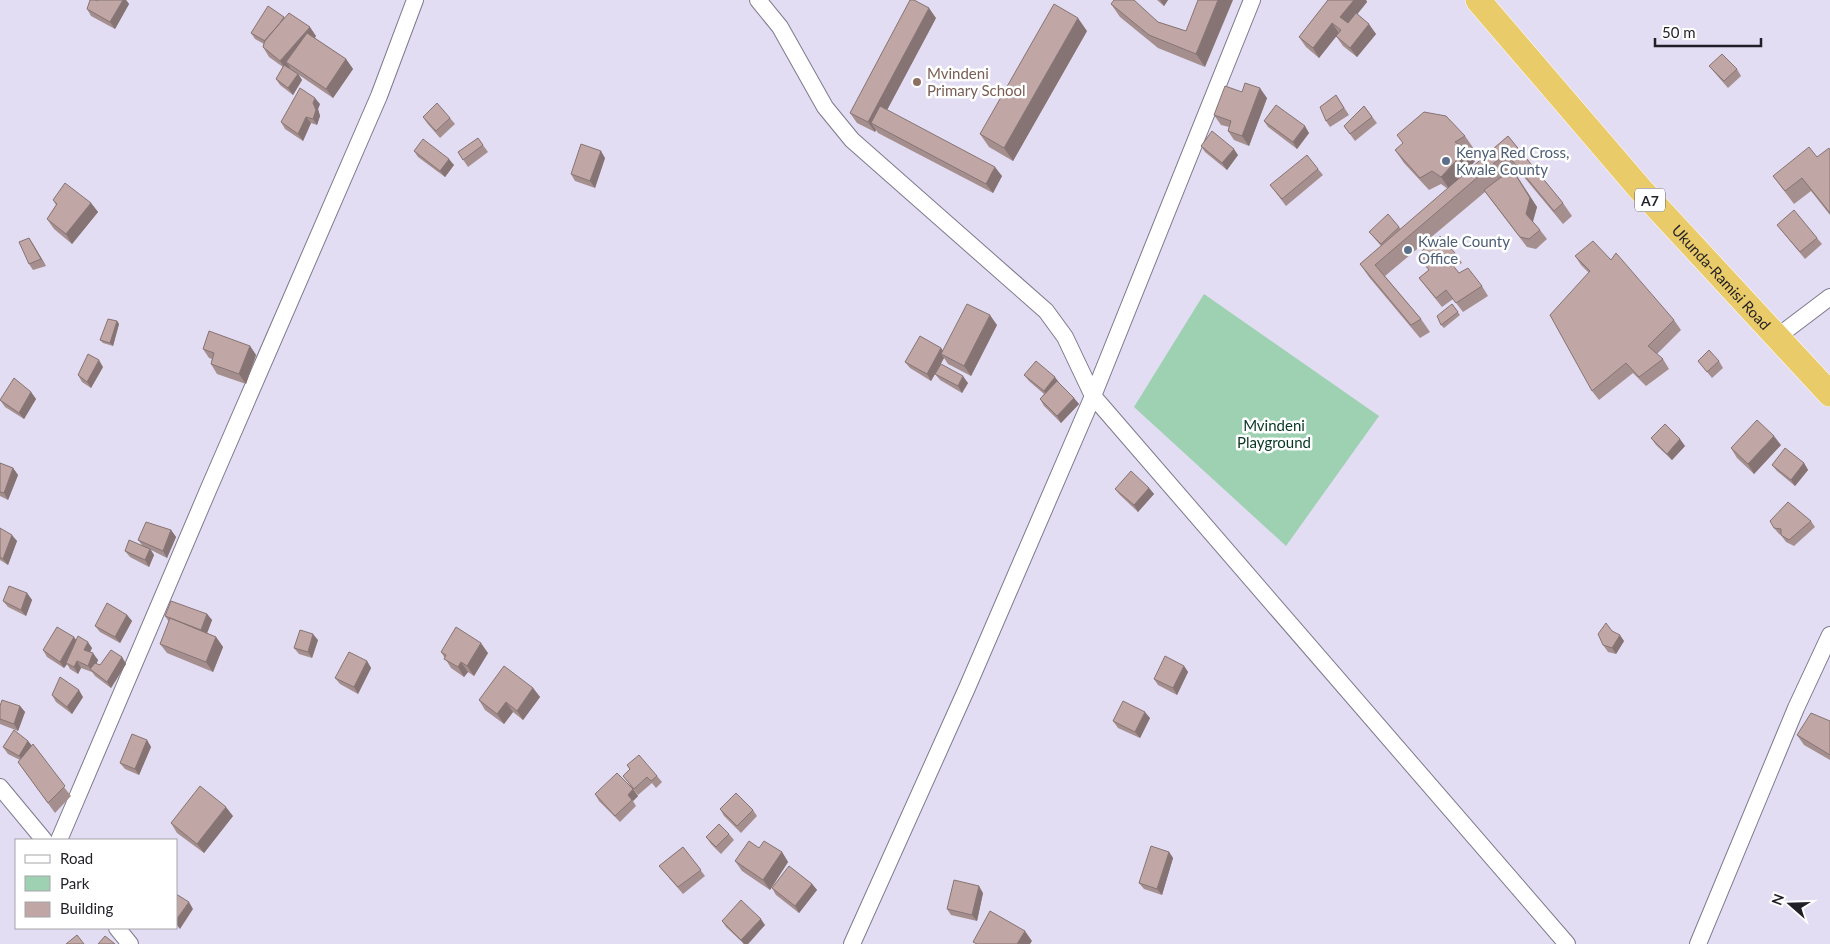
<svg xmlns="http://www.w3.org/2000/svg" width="1830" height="944" font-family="Lato,sans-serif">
	<rect width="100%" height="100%" fill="#e2ddf3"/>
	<path fill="#9dd1b2" d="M 1204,294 L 1379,416 L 1286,546 L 1134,407 Z"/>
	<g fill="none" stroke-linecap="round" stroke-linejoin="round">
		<defs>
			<path id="minor" d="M 758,0 L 780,27 L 825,107 L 852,140 L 1046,311 L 1065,337 L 1093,396 L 1567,944
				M 1777,337 L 1830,297
				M 0,787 L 44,840
				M 59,840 L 209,488 L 379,96 L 415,0
				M 117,928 L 130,944
				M 852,944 L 967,688 L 1093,396 L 1252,0
				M 1698,944 L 1796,708 L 1830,635"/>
			<g id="highway">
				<path id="s1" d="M 1478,0 L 1641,190 L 1830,394"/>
			</g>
		</defs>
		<use href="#minor" stroke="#7e798d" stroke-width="18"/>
		<use href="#highway" stroke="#fff" stroke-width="26"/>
		<use href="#minor" stroke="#fff" stroke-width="16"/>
		<use href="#highway" stroke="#eacb69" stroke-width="25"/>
	</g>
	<path fill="#a58f8e" d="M 98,0 L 126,0 L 129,4 L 115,29 L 91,16 L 87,9 Z
		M 1157,0 L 1168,0 L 1164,6 Z
		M 1328,0 L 1366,0 L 1367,2 L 1357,14 L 1376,34 L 1357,57 L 1343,46 L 1336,36 L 1319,58 L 1306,47 L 1299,37 Z
		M 1111,4 L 1158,22 L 1186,31 L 1205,67 L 1158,48 L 1120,17 Z
		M 284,17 L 316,36 L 315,38 L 346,59 L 353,69 L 333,98 L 299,75 L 302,80 L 293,95 L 280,85 L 276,79 L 283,67 L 269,57 L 263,47 L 264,44 L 255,39 L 251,33 Z
		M 936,18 L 887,110 L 1002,176 L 993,193 L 878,133 L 876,130 L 875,132 L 857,123 L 850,113 Z
		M 1087,31 L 1013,161 L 989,147 L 980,134 Z
		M 1709,66 L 1737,69 L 1741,76 L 1728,88 L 1714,72 Z
		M 1242,92 L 1267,98 L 1249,146 L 1234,140 L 1228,131 L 1229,127 L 1221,125 L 1214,115 Z
		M 1336,95 L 1349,115 L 1330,127 L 1326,121 Z
		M 320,104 L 318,109 L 320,116 L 317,125 L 311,123 L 303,141 L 285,129 L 281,122 Z
		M 1364,106 L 1377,123 L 1355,141 L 1344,126 Z
		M 423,117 L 450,118 L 455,124 L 440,138 L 427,123 Z
		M 1264,121 L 1309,133 L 1297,149 L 1268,127 Z
		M 1465,136 L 1474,149 L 1469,152 L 1475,161 L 1463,175 L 1508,136 L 1563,203 L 1572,216 L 1563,224 L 1515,166 L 1506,174 L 1512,169 L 1519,179 L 1537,207 L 1533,222 L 1540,230 L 1547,239 L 1536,249 L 1527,247 L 1485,192 L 1385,276 L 1421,319 L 1430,332 L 1420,338 L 1369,277 L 1360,264 L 1381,246 L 1369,232 L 1399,227 L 1401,229 L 1448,189 L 1441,184 L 1429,190 L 1404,163 L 1395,150 Z
		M 478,138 L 488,152 L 468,167 L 458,152 Z
		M 1201,146 L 1238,155 L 1227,170 L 1205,152 Z
		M 1830,150 L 1830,215 L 1811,191 L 1794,204 L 1773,176 L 1817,157 Z
		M 414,151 L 454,165 L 445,177 L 418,157 Z
		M 605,158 L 595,188 L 575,181 L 571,174 Z
		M 1318,169 L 1323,175 L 1286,206 L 1270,185 Z
		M 53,200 L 91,203 L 98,212 L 72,244 L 54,229 L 47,219 L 56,205 Z
		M 1777,225 L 1817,238 L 1822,244 L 1805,259 Z
		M 29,238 L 33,244 L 46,266 L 33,270 L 29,264 Z
		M 1455,253 L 1462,263 L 1454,267 L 1459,273 L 1482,286 L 1488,296 L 1463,312 L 1453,299 L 1442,307 L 1426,287 L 1419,278 L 1429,270 L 1417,255 Z
		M 1575,256 L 1611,260 L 1674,320 L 1681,330 L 1657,354 L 1663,359 L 1669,369 L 1646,386 L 1633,373 L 1599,400 L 1592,391 L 1588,272 L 1581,265 Z
		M 1452,304 L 1460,315 L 1444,328 L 1441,325 Z
		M 117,321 L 119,324 L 113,346 L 103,343 L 100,340 Z
		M 997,325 L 971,376 L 948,364 L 944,358 L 931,381 L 910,368 L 905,362 L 941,348 L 943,351 Z
		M 250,346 L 256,355 L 246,384 L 217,374 L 211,364 L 212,359 L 209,358 L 203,349 Z
		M 1698,361 L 1719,361 L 1723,368 L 1712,378 Z
		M 103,367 L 91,388 L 82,382 L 78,375 Z
		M 935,374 L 968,383 L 962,393 L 940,380 Z
		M 1024,375 L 1060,384 L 1079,404 L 1061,423 L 1044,406 L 1040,399 L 1044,394 L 1029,381 Z
		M 31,392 L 36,399 L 24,419 L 5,407 L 0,400 Z
		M 1651,438 L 1685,446 L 1672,460 L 1656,445 Z
		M 1781,445 L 1754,474 L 1737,458 L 1731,448 Z
		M 0,463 L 13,468 L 18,475 L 8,500 L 0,496 Z
		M 1804,463 L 1808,470 L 1795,486 L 1777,471 L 1772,465 Z
		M 1149,488 L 1154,494 L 1138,512 L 1120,495 L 1115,489 Z
		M 1811,521 L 1815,527 L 1794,546 L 1786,542 L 1781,535 L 1779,534 L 1774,528 Z
		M 0,528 L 17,541 L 8,565 L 0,560 Z
		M 171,530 L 176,537 L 167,558 L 151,550 L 154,555 L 149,567 L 130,557 L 125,551 L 142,545 L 138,540 Z
		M 27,593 L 32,600 L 26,616 L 8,607 L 3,601 Z
		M 207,614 L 212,620 L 207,633 L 216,637 L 223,647 L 213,672 L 167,653 L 160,644 L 169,622 L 165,616 Z
		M 127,615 L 132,621 L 120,643 L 100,632 L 95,626 Z
		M 1612,631 L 1624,641 L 1616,654 L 1608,652 L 1603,645 Z
		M 74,637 L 76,640 L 92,648 L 90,652 L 98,660 L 96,664 L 100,665 L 122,657 L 126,664 L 111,688 L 95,676 L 92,672 L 81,668 L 78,674 L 70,669 L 67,664 L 64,668 L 47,657 L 43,650 Z
		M 318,640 L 312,658 L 299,654 L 294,648 Z
		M 441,652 L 488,653 L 474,676 L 468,672 L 464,677 L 451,668 Z
		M 367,661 L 371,668 L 358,694 L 340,684 L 335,678 Z
		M 1184,666 L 1188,672 L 1177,695 L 1158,685 L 1154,679 Z
		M 533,688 L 540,697 L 523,720 L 513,712 L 504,724 L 485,710 L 479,700 Z
		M 52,695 L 83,697 L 72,714 L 56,702 Z
		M 0,706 L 20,706 L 25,712 L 18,731 L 0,724 Z
		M 1150,718 L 1140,738 L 1118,728 L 1113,721 Z
		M 1830,721 L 1830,760 L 1804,745 L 1797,735 Z
		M 147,740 L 151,747 L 139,775 L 125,769 L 120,763 Z
		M 28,741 L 71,796 L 55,813 L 18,762 L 20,760 L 8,754 L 3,747 Z
		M 627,765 L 657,776 L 662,782 L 656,788 L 652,783 L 638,795 L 623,776 L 630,769 Z
		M 633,789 L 638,796 L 633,801 L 636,806 L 620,822 L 599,801 L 595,794 Z
		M 720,809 L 753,810 L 757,816 L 741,833 L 724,816 Z
		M 233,816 L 204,853 L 177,833 L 171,823 Z
		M 729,834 L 734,840 L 721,854 L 711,844 L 706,837 Z
		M 683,847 L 705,876 L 683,894 L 664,872 L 659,866 Z
		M 759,848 L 782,852 L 788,862 L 770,890 L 742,871 L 735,861 Z
		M 1169,852 L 1173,858 L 1162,895 L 1144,889 L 1139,883 Z
		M 812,884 L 817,890 L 799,913 L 776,895 L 772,888 Z
		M 983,893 L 977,921 L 951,915 L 947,909 Z
		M 722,921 L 765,925 L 748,944 L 744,944 L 726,927 Z"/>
	<path fill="#867474" d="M 123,0 L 126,0 L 129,4 L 115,29 L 110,22 Z
		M 1160,0 L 1168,0 L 1164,6 Z
		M 1218,0 L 1233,0 L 1205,67 L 1196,54 Z
		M 1354,0 L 1366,0 L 1367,2 L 1347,27 L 1340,17 Z
		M 929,8 L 936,18 L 878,127 L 871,123 L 876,130 L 875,132 L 868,122 Z
		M 1078,18 L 1087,31 L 1013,161 L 1004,148 Z
		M 1332,23 L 1339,33 L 1319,58 L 1313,48 Z
		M 1369,24 L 1376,34 L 1357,57 L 1350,48 Z
		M 310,27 L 316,36 L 292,65 L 286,62 L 290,67 L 287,71 L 280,61 Z
		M 346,59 L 353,69 L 333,98 L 326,89 Z
		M 298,74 L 302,80 L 293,95 L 288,88 Z
		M 1260,88 L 1267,98 L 1249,146 L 1242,136 Z
		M 315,98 L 320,104 L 318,109 L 320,116 L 317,125 L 313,119 L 313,103 Z
		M 306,117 L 311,123 L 303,141 L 298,134 Z
		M 1305,126 L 1309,133 L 1297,149 L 1293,142 Z
		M 1234,149 L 1238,155 L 1227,170 L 1222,163 Z
		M 1467,149 L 1475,161 L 1450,190 L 1441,177 Z
		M 601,151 L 605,158 L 595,188 L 590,181 Z
		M 449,159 L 454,165 L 445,177 L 440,171 Z
		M 995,167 L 1002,176 L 993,193 L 986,184 Z
		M 1512,169 L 1537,207 L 1532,224 L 1526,214 Z
		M 91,203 L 98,212 L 72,244 L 66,234 Z
		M 29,238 L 33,244 L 46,266 L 41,259 Z
		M 990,315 L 997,325 L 971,376 L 964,366 Z
		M 117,321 L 119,324 L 113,346 L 110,343 Z
		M 250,346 L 256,355 L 246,384 L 239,374 Z
		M 941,348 L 946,355 L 941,354 L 944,358 L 931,381 L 927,374 Z
		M 99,360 L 103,367 L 91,388 L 87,382 Z
		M 963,376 L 968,383 L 962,393 L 958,386 Z
		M 1055,377 L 1060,384 L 1049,398 L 1044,391 Z
		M 31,392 L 36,399 L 24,419 L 19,413 Z
		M 1074,398 L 1079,404 L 1061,423 L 1057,416 Z
		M 1774,436 L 1781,445 L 1754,474 L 1748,464 Z
		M 1680,439 L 1685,446 L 1672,460 L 1667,454 Z
		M 1804,463 L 1808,470 L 1795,486 L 1791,480 Z
		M 13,468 L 18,475 L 8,500 L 4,493 Z
		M 1149,488 L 1154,494 L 1138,512 L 1134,505 Z
		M 171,530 L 176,537 L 167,558 L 163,551 Z
		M 12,535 L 17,541 L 8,565 L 3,559 Z
		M 150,549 L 154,555 L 149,567 L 145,560 Z
		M 27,593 L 32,600 L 26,616 L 21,610 Z
		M 207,614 L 212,620 L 206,636 L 201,630 Z
		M 127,615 L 132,621 L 120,643 L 115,637 Z
		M 313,634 L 318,640 L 312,658 L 308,652 Z
		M 1620,635 L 1624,641 L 1616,654 L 1612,648 Z
		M 74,637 L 79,644 L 66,663 L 67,664 L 64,668 L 60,662 Z
		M 216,637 L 223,647 L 213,672 L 206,662 Z
		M 88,642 L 92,648 L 88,656 L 84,650 Z
		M 481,643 L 488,653 L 474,676 L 467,666 Z
		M 93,653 L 98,660 L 93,672 L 88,666 Z
		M 122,657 L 126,664 L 111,688 L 107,682 Z
		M 77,661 L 81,668 L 78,674 L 74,667 Z
		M 367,661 L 371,668 L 358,694 L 354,687 Z
		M 461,662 L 468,672 L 464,677 L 458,667 Z
		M 1184,666 L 1188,672 L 1177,695 L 1173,688 Z
		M 533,688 L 540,697 L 523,720 L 517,711 Z
		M 79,690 L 83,697 L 72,714 L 67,707 Z
		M 506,702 L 513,712 L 504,724 L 497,714 Z
		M 20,706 L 25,712 L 18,731 L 14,724 Z
		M 1145,712 L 1150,718 L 1140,738 L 1135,732 Z
		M 147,740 L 151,747 L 139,775 L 135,769 Z
		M 28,741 L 33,747 L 24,762 L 19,756 Z
		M 633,789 L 638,796 L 633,801 L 628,795 Z
		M 226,807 L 233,816 L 204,853 L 197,844 Z
		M 782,852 L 788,862 L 770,890 L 763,880 Z
		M 1169,852 L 1173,858 L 1162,895 L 1157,889 Z
		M 812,884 L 817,890 L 799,913 L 795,906 Z
		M 979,886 L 983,893 L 977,921 L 972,915 Z
		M 189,902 L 193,909 L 180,929 L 176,924 L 176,920 Z
		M 761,919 L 765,925 L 748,944 L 744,944 L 741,940 Z
		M 1025,931 L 1032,941 L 1030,944 L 1017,944 Z"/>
	<path fill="#c0a6a5" stroke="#867474" d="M 90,0 L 95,0 L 97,1 L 98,0 L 123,0 L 110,22 L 87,9 Z
		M 910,0 L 914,0 L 929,8 L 868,122 L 850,113 Z
		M 1114,0 L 1134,0 L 1158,22 L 1186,31 L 1198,0 L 1218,0 L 1196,54 L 1149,35 L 1111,4 Z
		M 1328,0 L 1354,0 L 1340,17 L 1348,23 L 1356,13 L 1369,24 L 1350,48 L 1336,36 L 1341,30 L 1332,23 L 1313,48 L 1299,37 Z
		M 1054,4 L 1078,18 L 1004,148 L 980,134 Z
		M 268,6 L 284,17 L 280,23 L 265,41 L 251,33 Z
		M 289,13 L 310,27 L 280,61 L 263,47 L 265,40 Z
		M 307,33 L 346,59 L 326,89 L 286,62 Z
		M 1722,54 L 1737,69 L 1724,81 L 1709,66 Z
		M 284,65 L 298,74 L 288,88 L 276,79 Z
		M 1245,83 L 1260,88 L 1242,136 L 1228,131 L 1231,121 L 1214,115 L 1225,86 L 1242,92 Z
		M 300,88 L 315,98 L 313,103 L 316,110 L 313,119 L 306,117 L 298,134 L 281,122 Z
		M 1336,95 L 1344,108 L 1326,121 L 1320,107 Z
		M 437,103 L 450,118 L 436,131 L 423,117 Z
		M 1276,105 L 1305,126 L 1293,142 L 1264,121 Z
		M 880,106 L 995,167 L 986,184 L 871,123 Z
		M 1364,106 L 1372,117 L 1350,134 L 1344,126 Z
		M 1424,112 L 1446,116 L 1465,136 L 1455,142 L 1467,149 L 1441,177 L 1432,171 L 1420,178 L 1395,150 L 1403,143 L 1397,135 Z
		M 1212,131 L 1234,149 L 1222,163 L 1201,146 Z
		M 1508,136 L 1563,203 L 1554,211 L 1506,153 L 1375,265 L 1421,319 L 1411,325 L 1360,264 Z
		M 478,138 L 483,145 L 463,160 L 458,152 Z
		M 423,139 L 449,159 L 440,171 L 414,151 Z
		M 581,144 L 601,151 L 590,181 L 571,174 Z
		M 1809,147 L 1817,157 L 1829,148 L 1830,150 L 1830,213 L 1802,178 L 1785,191 L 1773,176 Z
		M 1307,155 L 1318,169 L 1282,199 L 1270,185 Z
		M 1512,169 L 1530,198 L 1526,214 L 1540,230 L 1529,239 L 1520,237 L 1484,190 Z
		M 65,183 L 91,203 L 66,234 L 47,219 L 57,204 L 53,200 Z
		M 1794,210 L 1817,238 L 1800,252 L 1777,225 Z
		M 1388,214 L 1399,227 L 1381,244 L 1369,232 Z
		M 1440,236 L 1455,253 L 1447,258 L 1459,273 L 1468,268 L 1482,286 L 1456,303 L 1446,290 L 1436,298 L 1419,278 L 1429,270 L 1417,255 Z
		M 29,238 L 41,259 L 29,264 L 19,242 Z
		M 1593,241 L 1611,260 L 1616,253 L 1674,320 L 1648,346 L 1663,359 L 1639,377 L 1626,363 L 1592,391 L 1550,315 L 1590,271 L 1575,256 Z
		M 967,304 L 990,315 L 964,366 L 941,354 Z
		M 1452,304 L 1458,312 L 1441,325 L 1437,316 Z
		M 108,319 L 117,321 L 110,343 L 100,340 Z
		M 209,331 L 250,346 L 239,374 L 211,364 L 214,353 L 203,349 Z
		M 920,336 L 941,348 L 927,374 L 905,362 Z
		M 1709,350 L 1719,361 L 1707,372 L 1698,361 Z
		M 88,354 L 99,360 L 87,382 L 78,375 Z
		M 1036,361 L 1055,377 L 1044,391 L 1024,375 Z
		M 941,364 L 963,376 L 958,386 L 935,374 Z
		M 14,378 L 31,392 L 19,413 L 0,400 Z
		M 1057,381 L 1074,398 L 1057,416 L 1040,399 Z
		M 1757,420 L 1774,436 L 1748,464 L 1731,448 Z
		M 1665,424 L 1680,439 L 1667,454 L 1651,438 Z
		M 1785,448 L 1804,463 L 1791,480 L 1772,465 Z
		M 0,463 L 13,468 L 4,493 L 0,492 Z
		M 1131,471 L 1149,488 L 1134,505 L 1115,489 Z
		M 1788,502 L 1811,521 L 1789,540 L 1781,535 L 1781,529 L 1774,528 L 1770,521 Z
		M 146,522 L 171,530 L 163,551 L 138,540 Z
		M 0,528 L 12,535 L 3,559 L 0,557 Z
		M 129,540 L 150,549 L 145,560 L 125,551 Z
		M 9,586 L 27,593 L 21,610 L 3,601 Z
		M 171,601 L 207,614 L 201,630 L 165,616 Z
		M 107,603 L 127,615 L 115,637 L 95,626 Z
		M 170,618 L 216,637 L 206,662 L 160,644 Z
		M 1606,623 L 1612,631 L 1620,635 L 1612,648 L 1603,645 L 1598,634 Z
		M 57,627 L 74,637 L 60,662 L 43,650 Z
		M 456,627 L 481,643 L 467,666 L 461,662 L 458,667 L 444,659 L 446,655 L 441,652 Z
		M 300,630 L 313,634 L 308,652 L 294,648 Z
		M 78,636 L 88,642 L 84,650 L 93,653 L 88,666 L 77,661 L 74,667 L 66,663 Z
		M 111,650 L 122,657 L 107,682 L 90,669 L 95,663 L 100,665 Z
		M 349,652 L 367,661 L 354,687 L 335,678 Z
		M 1165,656 L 1184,666 L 1173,688 L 1154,679 Z
		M 504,666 L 533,688 L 517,711 L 506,702 L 497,714 L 479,700 Z
		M 60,677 L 79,690 L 67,707 L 52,695 Z
		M 2,700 L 20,706 L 14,724 L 0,719 L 0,706 Z
		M 1123,701 L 1145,712 L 1135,732 L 1113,721 Z
		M 1811,713 L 1830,721 L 1830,755 L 1797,735 Z
		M 14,730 L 28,741 L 19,756 L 3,747 Z
		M 132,734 L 147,740 L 135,769 L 120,763 Z
		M 33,744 L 65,786 L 48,803 L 18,762 Z
		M 639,755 L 657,776 L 651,781 L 647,777 L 634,789 L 623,776 L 630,769 L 627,765 Z
		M 617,773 L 633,789 L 628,795 L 632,800 L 615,816 L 595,794 Z
		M 200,786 L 226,807 L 197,844 L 171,823 Z
		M 736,793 L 753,810 L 737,826 L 720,809 Z
		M 719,824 L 729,834 L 716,847 L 706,837 Z
		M 749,841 L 759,848 L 764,841 L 782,852 L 763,880 L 735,861 Z
		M 1151,846 L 1169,852 L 1157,889 L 1139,883 Z
		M 683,847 L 701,870 L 678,887 L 659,866 Z
		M 789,866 L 812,884 L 795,906 L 772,888 Z
		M 954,880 L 979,886 L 972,915 L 947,909 Z
		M 176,894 L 189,902 L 176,920 Z
		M 741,900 L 761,919 L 741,940 L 722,921 Z
		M 990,911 L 1025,931 L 1017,944 L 977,944 L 973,942 Z
		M 77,935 L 84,944 L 66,944 Z
		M 105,936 L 115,944 L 98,944 Z"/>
	<circle fill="#8d6e63" stroke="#fff" stroke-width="2" cx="917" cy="82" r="5"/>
	<g fill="#5c6f8a" stroke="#fff" stroke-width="2">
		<circle cx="1446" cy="161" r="5"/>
		<circle cx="1408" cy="250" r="5"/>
	</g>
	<g text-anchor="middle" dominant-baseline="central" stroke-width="5" stroke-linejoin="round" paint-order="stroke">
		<rect fill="#fff" stroke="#646268" stroke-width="1" x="1635" y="188.5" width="30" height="23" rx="4"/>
		<g font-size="14" font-weight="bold" fill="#211f27">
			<text x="1650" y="200">A7</text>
		</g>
		<g font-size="15" fill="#785e54" stroke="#fff" text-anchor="start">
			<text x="927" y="73">Mvindeni<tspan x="927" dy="17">Primary School</tspan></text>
		</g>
		<g font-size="15" fill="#4e5e75" stroke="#fff" text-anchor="start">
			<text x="1456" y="152">Kenya Red Cross,<tspan x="1456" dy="17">Kwale County</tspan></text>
			<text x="1418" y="241">Kwale County<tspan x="1418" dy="17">Office</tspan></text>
		</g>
		<g font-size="15" fill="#211f27" stroke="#fff">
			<text stroke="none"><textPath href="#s1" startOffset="369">Ukunda-Ramisi Road</textPath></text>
		</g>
		<g font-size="15" fill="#073721" stroke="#fff">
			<text x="1274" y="425">Mvindeni<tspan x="1274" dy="17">Playground</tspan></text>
		</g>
	</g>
	<rect x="15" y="839" width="162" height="90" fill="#ffffff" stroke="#a6a5a9"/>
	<rect x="25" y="855" width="25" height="8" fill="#ffffff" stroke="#a6a5a9"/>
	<text x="60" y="864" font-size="15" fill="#211f27">Road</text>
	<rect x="25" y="876" width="25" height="15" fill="#9dd1b2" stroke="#a6a5a9"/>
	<text x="60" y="889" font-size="15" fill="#211f27">Park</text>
	<rect x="25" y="902" width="25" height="15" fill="#c0a6a5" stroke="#a6a5a9"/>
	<text x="60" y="914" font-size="15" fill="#211f27">Building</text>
	<g transform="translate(1790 904) rotate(290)" stroke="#ffffff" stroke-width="4" paint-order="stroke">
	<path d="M0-4L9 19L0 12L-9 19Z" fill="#211f27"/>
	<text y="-8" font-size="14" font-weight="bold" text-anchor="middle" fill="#211f27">N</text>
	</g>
	<path d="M1655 38v8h106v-8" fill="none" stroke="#211f27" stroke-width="2.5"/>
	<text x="1662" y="38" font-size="15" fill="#211f27" stroke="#ffffff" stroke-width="4" paint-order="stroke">50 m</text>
</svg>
